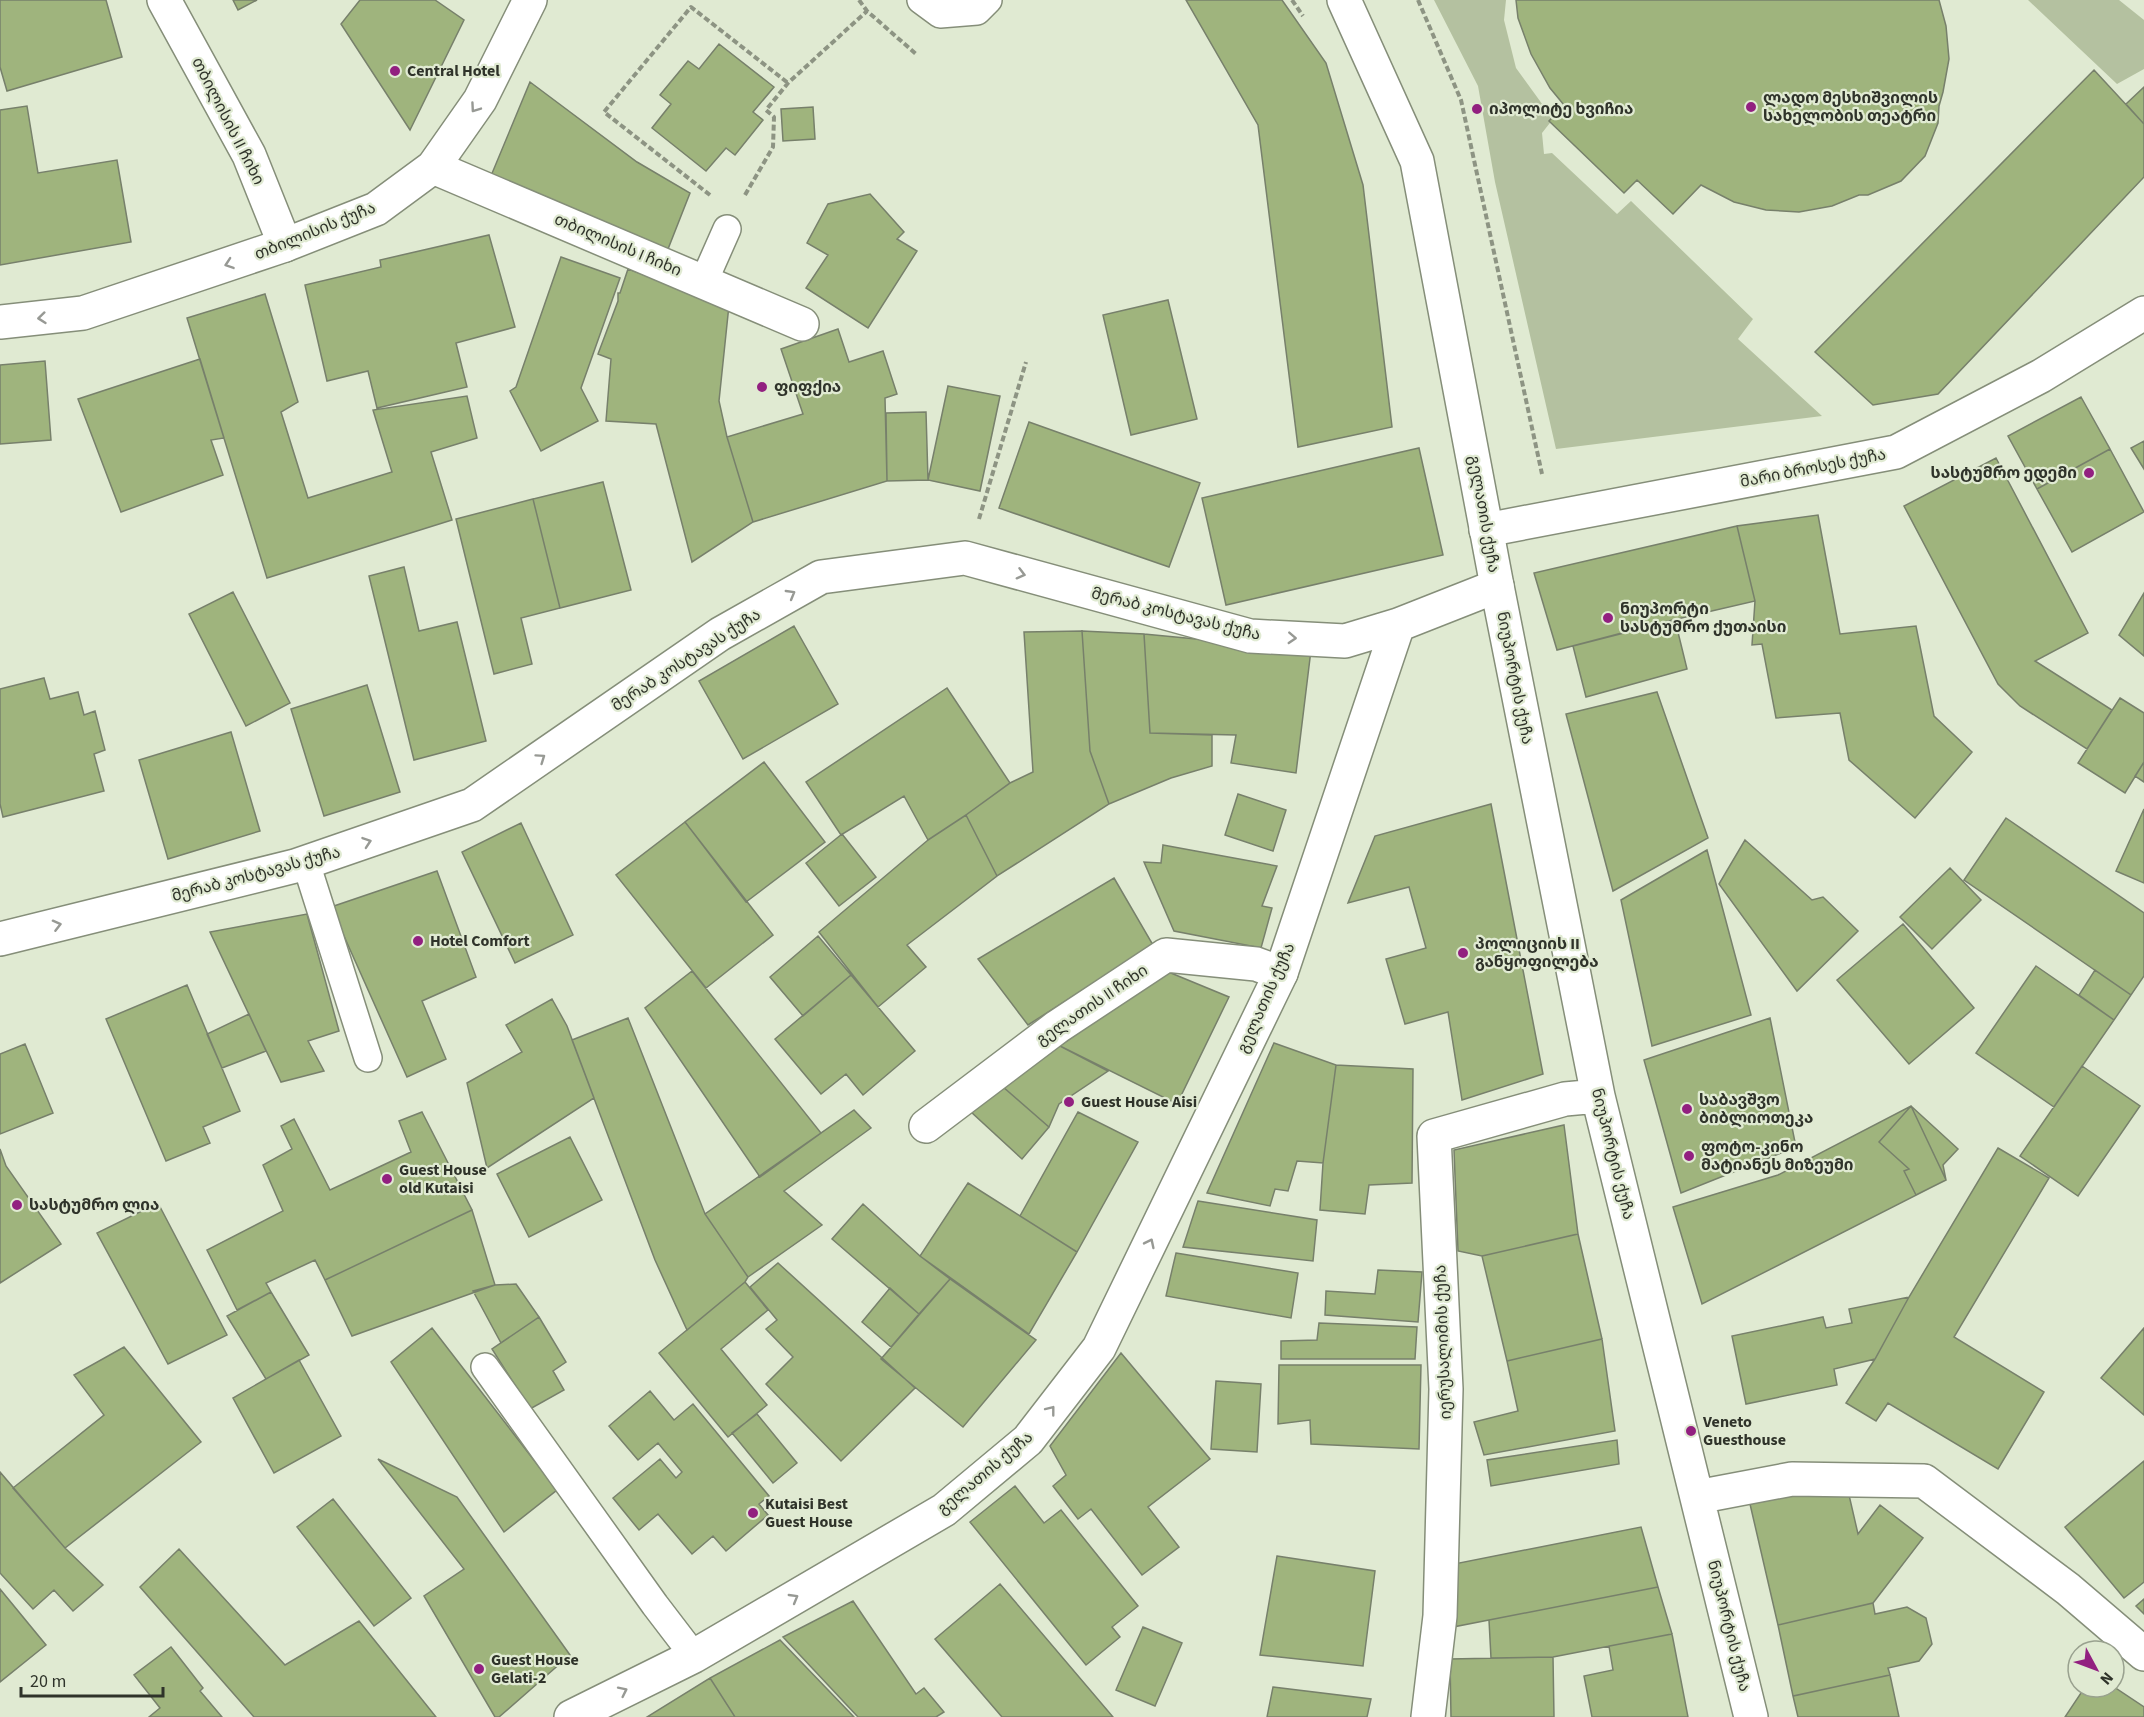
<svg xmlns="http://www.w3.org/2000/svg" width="2144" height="1717" font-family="'Source Sans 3','Noto Sans Georgian',sans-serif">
	<rect width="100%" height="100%" fill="#e0ead2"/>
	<path fill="#b4c1a0" d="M 1434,0 L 1506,0 L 1504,20 L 1516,68 L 1553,119 L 1542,133 L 1544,154 L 1552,153 L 1617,214 L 1631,201 L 1753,319 L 1738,339 L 1822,416 L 1556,449 L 1495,182 L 1478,86 Z
		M 2028,0 L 2119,0 L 2144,20 L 2144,69 L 2117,84 Z"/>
	<path fill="#9fb47d" stroke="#77806b" stroke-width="1.5" d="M 0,0 L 106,0 L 122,57 L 7,91 L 0,67 Z
		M 233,0 L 257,0 L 238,10 Z
		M 360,0 L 435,0 L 464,20 L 410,130 L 341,24 Z
		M 1186,0 L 1282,0 L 1326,63 L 1363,185 L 1392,427 L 1298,447 L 1258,125 Z
		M 1516,0 L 1939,0 L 1946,26 L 1949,59 L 1943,92 L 1939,106 L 1938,123 L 1925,156 L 1901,181 L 1868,195 L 1859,195 L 1832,206 L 1799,212 L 1766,210 L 1734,202 L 1701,185 L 1673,214 L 1637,180 L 1624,193 L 1549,121 L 1564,105 L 1550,88 L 1531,54 L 1518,18 Z
		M 719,44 L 774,87 L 753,112 L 763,120 L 735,155 L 726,148 L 706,171 L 652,128 L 671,104 L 660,95 L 688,61 L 699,69 Z
		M 2094,70 L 2144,124 L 2144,177 L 1938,394 L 1873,405 L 1815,352 Z
		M 530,82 L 637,162 L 690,193 L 668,249 L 488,183 Z
		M 2144,87 L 2144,124 L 2126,104 Z
		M 27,106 L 38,173 L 117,160 L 131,242 L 0,265 L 0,110 Z
		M 813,107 L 815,139 L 783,141 L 781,109 Z
		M 870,194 L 904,232 L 897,239 L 917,251 L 868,328 L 806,288 L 828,255 L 807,243 L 828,204 Z
		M 489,235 L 515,327 L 456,343 L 467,387 L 377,408 L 368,371 L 327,381 L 305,285 L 381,267 L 380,260 Z
		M 561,257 L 620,278 L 581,388 L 598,421 L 541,451 L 510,391 L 516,387 Z
		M 628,269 L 729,305 L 719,401 L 727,437 L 753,522 L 692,562 L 656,424 L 606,421 L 611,359 L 598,354 L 618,301 L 618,293 L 620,293 Z
		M 265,294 L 298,402 L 281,412 L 308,498 L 392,472 L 373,410 L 467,396 L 477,438 L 431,452 L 452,520 L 267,578 L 187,318 Z
		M 1168,300 L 1197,419 L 1131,435 L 1103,315 Z
		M 838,329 L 849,362 L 883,351 L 897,394 L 885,398 L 887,481 L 753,522 L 727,437 L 803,414 L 781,349 Z
		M 200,359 L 224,438 L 211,440 L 223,475 L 121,512 L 78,399 Z
		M 45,361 L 51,440 L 0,444 L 0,365 Z
		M 948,386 L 1000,396 L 980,491 L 928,480 Z
		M 2081,397 L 2110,449 L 2037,489 L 2008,436 Z
		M 926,412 L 928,480 L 887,481 L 886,413 Z
		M 1029,422 L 1200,483 L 1169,567 L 999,508 Z
		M 2144,441 L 2144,469 L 2131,448 Z
		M 1419,448 L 1443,555 L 1226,605 L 1202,498 Z
		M 2110,449 L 2144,512 L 2072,552 L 2037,489 Z
		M 1996,458 L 2088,633 L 2035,661 L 2112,710 L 2087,749 L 2020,706 L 1998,684 L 1904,506 Z
		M 603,482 L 631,590 L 560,608 L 533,499 Z
		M 533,499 L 560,608 L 521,618 L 532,664 L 494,674 L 456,519 Z
		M 1818,515 L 1840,634 L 1916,626 L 1934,716 L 1972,752 L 1915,818 L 1849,760 L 1840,713 L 1776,718 L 1762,644 L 1752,645 L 1755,601 L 1737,526 Z
		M 1737,526 L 1755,601 L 1660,623 L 1557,650 L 1534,573 Z
		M 404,567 L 419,631 L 457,622 L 486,741 L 414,760 L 369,576 Z
		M 233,592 L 290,703 L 246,726 L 189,614 Z
		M 2144,593 L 2144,656 L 2119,635 Z
		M 1675,620 L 1687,669 L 1586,697 L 1573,646 Z
		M 794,626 L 838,704 L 743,759 L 699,681 Z
		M 1082,631 L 1144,634 L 1150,733 L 1212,735 L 1212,766 L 1171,778 L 1109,804 L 1090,751 Z
		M 1082,631 L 1090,751 L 1109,804 L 997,876 L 966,815 L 1010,783 L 1033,772 L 1024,632 Z
		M 1144,634 L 1311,650 L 1296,773 L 1231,763 L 1236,735 L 1150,733 Z
		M 44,678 L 50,699 L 78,692 L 84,715 L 95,711 L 105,750 L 94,754 L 104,791 L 3,817 L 0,804 L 0,689 Z
		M 367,685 L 400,792 L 324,816 L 291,709 Z
		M 947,688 L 1010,783 L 966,815 L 928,840 L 904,796 L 841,835 L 806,782 Z
		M 1657,692 L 1708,838 L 1613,891 L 1566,714 Z
		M 2120,698 L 2144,713 L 2144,762 L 2125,793 L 2078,763 Z
		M 231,732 L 260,831 L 168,859 L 139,760 Z
		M 764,762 L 825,842 L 746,902 L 685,822 Z
		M 2144,762 L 2144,782 L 2135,776 Z
		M 1238,794 L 1286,810 L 1273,851 L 1225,835 Z
		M 1491,804 L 1543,1074 L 1462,1100 L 1448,1012 L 1405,1024 L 1386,959 L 1426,948 L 1409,887 L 1348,903 L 1375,836 Z
		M 2144,809 L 2144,883 L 2116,871 Z
		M 966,815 L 997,876 L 907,945 L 926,967 L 878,1007 L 819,932 L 928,840 Z
		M 2006,818 L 2144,913 L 2144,976 L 2131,995 L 1964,880 Z
		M 685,822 L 773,935 L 706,988 L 616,875 Z
		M 521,823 L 573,935 L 515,963 L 462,852 Z
		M 842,834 L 876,877 L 839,906 L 806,863 Z
		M 1745,840 L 1812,900 L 1823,897 L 1858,931 L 1797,991 L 1719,884 Z
		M 1163,845 L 1277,866 L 1262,906 L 1272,908 L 1261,948 L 1174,931 L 1144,862 L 1161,863 Z
		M 1707,850 L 1751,1015 L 1652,1046 L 1621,900 Z
		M 1950,868 L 1981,900 L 1932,949 L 1900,917 Z
		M 437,871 L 476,977 L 422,1001 L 446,1059 L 407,1077 L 331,907 Z
		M 1114,878 L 1153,945 L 1028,1025 L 978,959 Z
		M 307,914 L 339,1031 L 308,1041 L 324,1071 L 281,1082 L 210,932 Z
		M 1903,924 L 1974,1008 L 1909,1064 L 1837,980 Z
		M 818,936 L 851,975 L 803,1016 L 770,977 Z
		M 2036,966 L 2114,1020 L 2054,1107 L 1976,1053 Z
		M 2095,970 L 2131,995 L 2114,1020 L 2079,995 Z
		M 692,971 L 821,1133 L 760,1177 L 645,1008 Z
		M 1166,971 L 1229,997 L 1177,1104 L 1060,1046 Z
		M 851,975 L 915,1051 L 863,1095 L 846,1074 L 821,1094 L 775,1039 Z
		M 187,985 L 240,1111 L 203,1127 L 210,1143 L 166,1161 L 106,1019 Z
		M 552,999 L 567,1026 L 594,1098 L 487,1168 L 467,1083 L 522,1052 L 506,1025 Z
		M 249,1014 L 266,1051 L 222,1068 L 207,1034 Z
		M 628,1018 L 705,1214 L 748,1277 L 745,1282 L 687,1330 L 655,1260 L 572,1040 Z
		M 1770,1018 L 1796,1147 L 1681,1193 L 1644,1060 Z
		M 1274,1043 L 1336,1065 L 1323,1163 L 1297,1161 L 1288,1191 L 1275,1189 L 1270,1206 L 1207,1193 Z
		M 25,1044 L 53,1113 L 0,1134 L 0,1054 Z
		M 1060,1046 L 1108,1071 L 1059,1104 L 1049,1127 L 1002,1086 Z
		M 1336,1065 L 1413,1069 L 1412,1183 L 1369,1185 L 1365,1214 L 1320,1210 L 1323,1163 Z
		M 2082,1066 L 2140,1106 L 2078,1196 L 2020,1156 Z
		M 1002,1086 L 1049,1127 L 1022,1159 L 970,1111 Z
		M 1911,1106 L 1958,1149 L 1943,1165 L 1946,1180 L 1916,1195 L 1904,1171 L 1909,1169 L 1879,1142 Z
		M 1911,1106 L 1946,1180 L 1702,1304 L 1673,1207 L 1778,1175 Z
		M 854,1110 L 871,1128 L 784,1191 L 822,1225 L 748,1277 L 705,1214 Z
		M 422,1112 L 472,1210 L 325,1280 L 315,1260 L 266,1283 L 271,1292 L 237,1310 L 207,1250 L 283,1211 L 263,1165 L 292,1149 L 281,1126 L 294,1119 L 330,1190 L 411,1152 L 399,1121 Z
		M 1078,1112 L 1138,1142 L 1077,1252 L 1020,1216 Z
		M 1564,1125 L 1578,1234 L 1482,1256 L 1458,1251 L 1454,1150 Z
		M 570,1137 L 602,1200 L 529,1237 L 497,1174 Z
		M 1998,1148 L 2049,1178 L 1954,1337 L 2044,1392 L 1998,1469 L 1888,1403 L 1876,1421 L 1846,1403 L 1875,1359 L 1909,1297 Z
		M 0,1149 L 6,1166 L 61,1244 L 0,1283 Z
		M 968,1183 L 1077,1252 L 1029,1334 L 920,1256 Z
		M 1198,1201 L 1317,1220 L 1313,1261 L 1183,1247 Z
		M 158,1203 L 227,1335 L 168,1364 L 97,1233 Z
		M 863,1204 L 920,1256 L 950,1279 L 919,1314 L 832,1239 Z
		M 472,1210 L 495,1285 L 352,1336 L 325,1280 Z
		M 1578,1234 L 1602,1339 L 1507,1361 L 1482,1256 Z
		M 1176,1253 L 1298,1273 L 1291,1318 L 1166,1296 Z
		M 778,1263 L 915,1388 L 841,1461 L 766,1384 L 793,1357 L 766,1329 L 777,1320 L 750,1287 Z
		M 1378,1270 L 1422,1272 L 1418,1322 L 1325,1315 L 1326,1291 L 1375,1294 Z
		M 950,1279 L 1036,1340 L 963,1427 L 881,1359 Z
		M 745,1282 L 768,1310 L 721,1349 L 767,1405 L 728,1437 L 659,1353 Z
		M 516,1284 L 539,1317 L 501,1343 L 473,1291 L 495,1285 Z
		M 890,1288 L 919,1314 L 891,1347 L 862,1322 Z
		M 271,1292 L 309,1355 L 266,1379 L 227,1316 Z
		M 1909,1297 L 1875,1359 L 1834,1369 L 1837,1385 L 1746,1404 L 1732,1336 L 1823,1317 L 1826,1328 L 1852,1323 L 1849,1309 Z
		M 539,1317 L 566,1362 L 553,1371 L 564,1390 L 530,1409 L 492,1349 Z
		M 1319,1323 L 1417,1327 L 1415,1359 L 1281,1359 L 1281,1341 L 1317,1340 Z
		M 432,1328 L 557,1490 L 504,1532 L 391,1362 Z
		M 2144,1328 L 2144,1415 L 2101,1378 Z
		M 1602,1339 L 1615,1431 L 1484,1455 L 1474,1422 L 1518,1411 L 1507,1361 Z
		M 124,1347 L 201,1442 L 65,1548 L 13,1488 L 104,1415 L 74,1375 Z
		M 1121,1353 L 1210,1459 L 1148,1507 L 1179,1547 L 1142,1575 L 1091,1509 L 1078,1519 L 1053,1486 L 1066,1475 L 1050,1446 Z
		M 299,1360 L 341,1436 L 274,1473 L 233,1398 Z
		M 1279,1365 L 1421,1365 L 1419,1449 L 1311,1444 L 1310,1420 L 1278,1424 Z
		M 1216,1381 L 1261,1384 L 1257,1452 L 1211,1449 Z
		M 650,1391 L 674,1420 L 693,1404 L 769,1496 L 759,1504 L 768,1515 L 726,1551 L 713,1536 L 692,1554 L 658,1514 L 639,1530 L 613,1498 L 660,1459 L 676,1478 L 682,1472 L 658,1443 L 638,1460 L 609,1426 Z
		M 757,1414 L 797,1463 L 773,1483 L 732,1433 Z
		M 1617,1440 L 1619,1464 L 1491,1486 L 1487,1460 Z
		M 378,1459 L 457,1497 L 570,1655 L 499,1717 L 495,1717 L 424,1596 L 464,1569 Z
		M 2144,1461 L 2144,1582 L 2124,1598 L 2065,1527 Z
		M 0,1472 L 65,1548 L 103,1585 L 73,1611 L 54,1590 L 33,1609 L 0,1573 Z
		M 1846,1482 L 1858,1534 L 1880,1505 L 1923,1538 L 1873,1603 L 1778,1625 L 1750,1504 Z
		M 1015,1486 L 1044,1523 L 1061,1510 L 1138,1606 L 1112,1627 L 1120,1637 L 1086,1665 L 970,1522 Z
		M 333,1499 L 411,1598 L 374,1626 L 297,1527 Z
		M 1641,1527 L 1658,1587 L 1453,1627 L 1454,1564 Z
		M 179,1549 L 285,1665 L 359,1621 L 436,1717 L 254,1717 L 140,1587 Z
		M 1277,1556 L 1375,1571 L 1363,1666 L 1260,1655 Z
		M 1000,1584 L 1113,1717 L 1002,1717 L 935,1639 Z
		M 1658,1587 L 1672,1634 L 1553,1657 L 1491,1658 L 1489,1620 Z
		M 0,1589 L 46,1645 L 0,1682 Z
		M 2144,1599 L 2144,1614 L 2136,1606 Z
		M 853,1601 L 916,1694 L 924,1688 L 944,1712 L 936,1717 L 858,1717 L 783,1637 Z
		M 1873,1603 L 1875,1614 L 1907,1607 L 1926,1618 L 1932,1644 L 1919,1661 L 1888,1668 L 1890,1675 L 1793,1696 L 1778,1625 Z
		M 1143,1627 L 1182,1643 L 1155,1706 L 1116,1690 Z
		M 1672,1634 L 1688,1717 L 1592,1717 L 1584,1676 L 1613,1670 L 1609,1646 Z
		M 780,1640 L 854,1717 L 735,1717 L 710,1678 Z
		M 171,1647 L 203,1688 L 200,1691 L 222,1717 L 149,1717 L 160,1708 L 134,1675 Z
		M 1553,1657 L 1554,1717 L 1451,1717 L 1450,1659 Z
		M 1890,1675 L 1899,1717 L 1798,1717 L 1793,1696 Z
		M 710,1678 L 735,1717 L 647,1717 Z
		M 1273,1687 L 1371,1699 L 1367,1717 L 1267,1717 Z
		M 2085,1687 L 2114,1687 L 2144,1707 L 2144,1717 L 2065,1717 Z"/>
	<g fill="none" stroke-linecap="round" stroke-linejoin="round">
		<defs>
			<path id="lane" d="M 921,0 L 940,14 L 977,11 L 988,0
				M 704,281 L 727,229
				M 306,863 L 368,1058
				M 485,1367 L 655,1605 L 694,1656"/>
			<path id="street" d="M 164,0 L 249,155 L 285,245
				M 433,167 L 802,324
				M 1486,530 L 1896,452 L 2041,376 L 2144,313
				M 1497,586 L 1598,1096 L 1751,1717
				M 926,1126 L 1057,1027 L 1166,955 L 1256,964 L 1281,973
				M 1697,1497 L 1792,1479 L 1924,1481 L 2068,1589 L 2144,1654
				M 1428,1717 L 1440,1616 L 1446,1389 L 1434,1136 L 1565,1099 L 1598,1096"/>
			<path id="secondary" d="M 0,322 L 83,313 L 285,245 L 376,209 L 433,167 L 480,100 L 530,0
				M 0,939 L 295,866 L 472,805 L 720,634 L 821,577 L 965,558 L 1250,636 L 1345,641 L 1398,625 L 1497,586 L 1417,161 L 1344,0
				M 571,1717 L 694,1656 L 944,1510 L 1028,1440 L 1099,1348 L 1281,973 L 1398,625"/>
		</defs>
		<use href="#lane" stroke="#858e79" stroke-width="30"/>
		<use href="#street" stroke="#858e79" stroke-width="36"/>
		<use href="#secondary" stroke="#858e79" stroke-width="36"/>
		<path stroke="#8d9483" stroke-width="4" stroke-dasharray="6 3" stroke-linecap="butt" d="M 859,0 L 867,11 L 916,54
			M 1292,0 L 1303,16
			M 1418,0 L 1461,100 L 1542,474
			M 710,195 L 604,112 L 691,7 L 788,83
			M 745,195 L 773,147 L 774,117 L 766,110 L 788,83 L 867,11
			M 979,519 L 1026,362"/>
		<use href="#lane" stroke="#fff" stroke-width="27"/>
		<use href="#street" stroke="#fff" stroke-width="33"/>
		<use href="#secondary" stroke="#fff" stroke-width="33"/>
	</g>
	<defs><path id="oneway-chevron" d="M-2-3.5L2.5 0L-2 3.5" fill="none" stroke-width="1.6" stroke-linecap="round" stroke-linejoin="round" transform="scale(1.5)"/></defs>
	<g stroke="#979994">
		<use href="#oneway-chevron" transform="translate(475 108) rotate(125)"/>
		<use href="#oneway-chevron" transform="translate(229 264) rotate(161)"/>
		<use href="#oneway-chevron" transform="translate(42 318) rotate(174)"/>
		<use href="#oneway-chevron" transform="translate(1021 574) rotate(15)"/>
		<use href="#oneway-chevron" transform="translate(791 594) rotate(-30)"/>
		<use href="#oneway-chevron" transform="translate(1292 638) rotate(3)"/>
		<use href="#oneway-chevron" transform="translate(541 758) rotate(-35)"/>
		<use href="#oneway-chevron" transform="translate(367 842) rotate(-19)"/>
		<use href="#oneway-chevron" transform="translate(57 925) rotate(-14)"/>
		<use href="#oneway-chevron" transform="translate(1150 1243) rotate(-64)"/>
		<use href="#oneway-chevron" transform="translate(1051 1410) rotate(-52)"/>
		<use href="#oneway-chevron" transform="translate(794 1598) rotate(-30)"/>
		<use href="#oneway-chevron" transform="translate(623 1691) rotate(-26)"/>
	</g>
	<g fill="#922080" stroke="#e0ead2" stroke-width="2">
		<circle cx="395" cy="71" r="6"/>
		<circle cx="1751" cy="107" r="6"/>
		<circle cx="1477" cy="109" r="6"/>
		<circle cx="762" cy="387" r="6"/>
		<circle cx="2089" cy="473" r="6"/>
		<circle cx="1608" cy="618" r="6"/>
		<circle cx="418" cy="941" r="6"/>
		<circle cx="1463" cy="953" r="6"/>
		<circle cx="1069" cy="1102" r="6"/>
		<circle cx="1687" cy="1109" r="6"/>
		<circle cx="1689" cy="1156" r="6"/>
		<circle cx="387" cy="1179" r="6"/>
		<circle cx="17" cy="1205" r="6"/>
		<circle cx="1691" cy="1431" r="6"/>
		<circle cx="753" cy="1513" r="6"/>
		<circle cx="479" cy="1669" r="6"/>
	</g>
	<g text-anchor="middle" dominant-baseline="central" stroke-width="4.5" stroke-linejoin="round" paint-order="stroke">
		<g font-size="16" font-weight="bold" fill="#2f332a" stroke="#e0ead2" text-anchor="start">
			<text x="407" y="71">Central Hotel</text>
			<text x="1763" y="98">ლადო მესხიშვილის<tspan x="1763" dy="18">სახელობის თეატრი</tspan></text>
			<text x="1489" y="109">იპოლიტე ხვიჩია</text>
			<text x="774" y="387">ფიფქია</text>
			<text x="2077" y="473" text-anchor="end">სასტუმრო ედემი</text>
			<text x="1620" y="609">ნიუპორტი<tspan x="1620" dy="18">სასტუმრო ქუთაისი</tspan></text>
			<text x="430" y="941">Hotel Comfort</text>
			<text x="1475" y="944">პოლიციის II<tspan x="1475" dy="18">განყოფილება</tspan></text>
			<text x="1699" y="1100">საბავშვო<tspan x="1699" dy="18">ბიბლიოთეკა</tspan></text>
			<text x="1081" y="1102">Guest House Aisi</text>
			<text x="1701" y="1147">ფოტო-კინო<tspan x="1701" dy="18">მატიანეს მიზეუმი</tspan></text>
			<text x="399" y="1170">Guest House<tspan x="399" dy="18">old Kutaisi</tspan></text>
			<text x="29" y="1205">სასტუმრო ლია</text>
			<text x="1703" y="1422">Veneto<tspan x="1703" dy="18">Guesthouse</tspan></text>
			<text x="765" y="1504">Kutaisi Best<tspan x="765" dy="18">Guest House</tspan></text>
			<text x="491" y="1660">Guest House<tspan x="491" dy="18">Gelati-2</tspan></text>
		</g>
		<g font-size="16" fill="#2f332a" stroke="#e0ead2">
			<text transform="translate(228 121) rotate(63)">თბილისის II ჩიხი</text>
			<text transform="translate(315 231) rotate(-22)">თბილისის ქუჩა</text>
			<text transform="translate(618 245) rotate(23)">თბილისის I ჩიხი</text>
			<text transform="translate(1813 468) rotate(-11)">მარი ბროსეს ქუჩა</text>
			<text transform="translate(1484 514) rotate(80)">გელათის ქუჩა</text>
			<text transform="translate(1176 614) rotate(14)">მერაბ კოსტავას ქუჩა</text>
			<text transform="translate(686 660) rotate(-33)">მერაბ კოსტავას ქუჩა</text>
			<text transform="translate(1515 678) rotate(79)">ნიუპორტის ქუჩა</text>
			<text transform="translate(256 874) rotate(-15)">მერაბ კოსტავას ქუჩა</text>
			<text transform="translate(1266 998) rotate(-66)">გელათის ქუჩა</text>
			<text transform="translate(1092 1005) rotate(-34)">გელათის II ჩიხი</text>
			<text transform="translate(1613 1154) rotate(76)">ნიუპორტის ქუჩა</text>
			<text transform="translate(1443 1342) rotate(-92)">იერუსალიმის ქუჩა</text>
			<text transform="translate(985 1473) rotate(-40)">გელათის ქუჩა</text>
			<text transform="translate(1729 1626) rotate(76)">ნიუპორტის ქუჩა</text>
		</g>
	</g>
	<g transform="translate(2096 1669) rotate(131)"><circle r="28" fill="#e0ead2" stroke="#99a18f" stroke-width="1.5"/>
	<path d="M0-4.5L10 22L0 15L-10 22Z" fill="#922080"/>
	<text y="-9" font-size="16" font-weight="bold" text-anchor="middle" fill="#2f332a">N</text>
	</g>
	<path d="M21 1687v9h142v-9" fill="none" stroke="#2f332a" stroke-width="3"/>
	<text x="30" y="1687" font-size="18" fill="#2f332a" stroke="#e0ead2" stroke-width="4.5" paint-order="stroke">20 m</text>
</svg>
